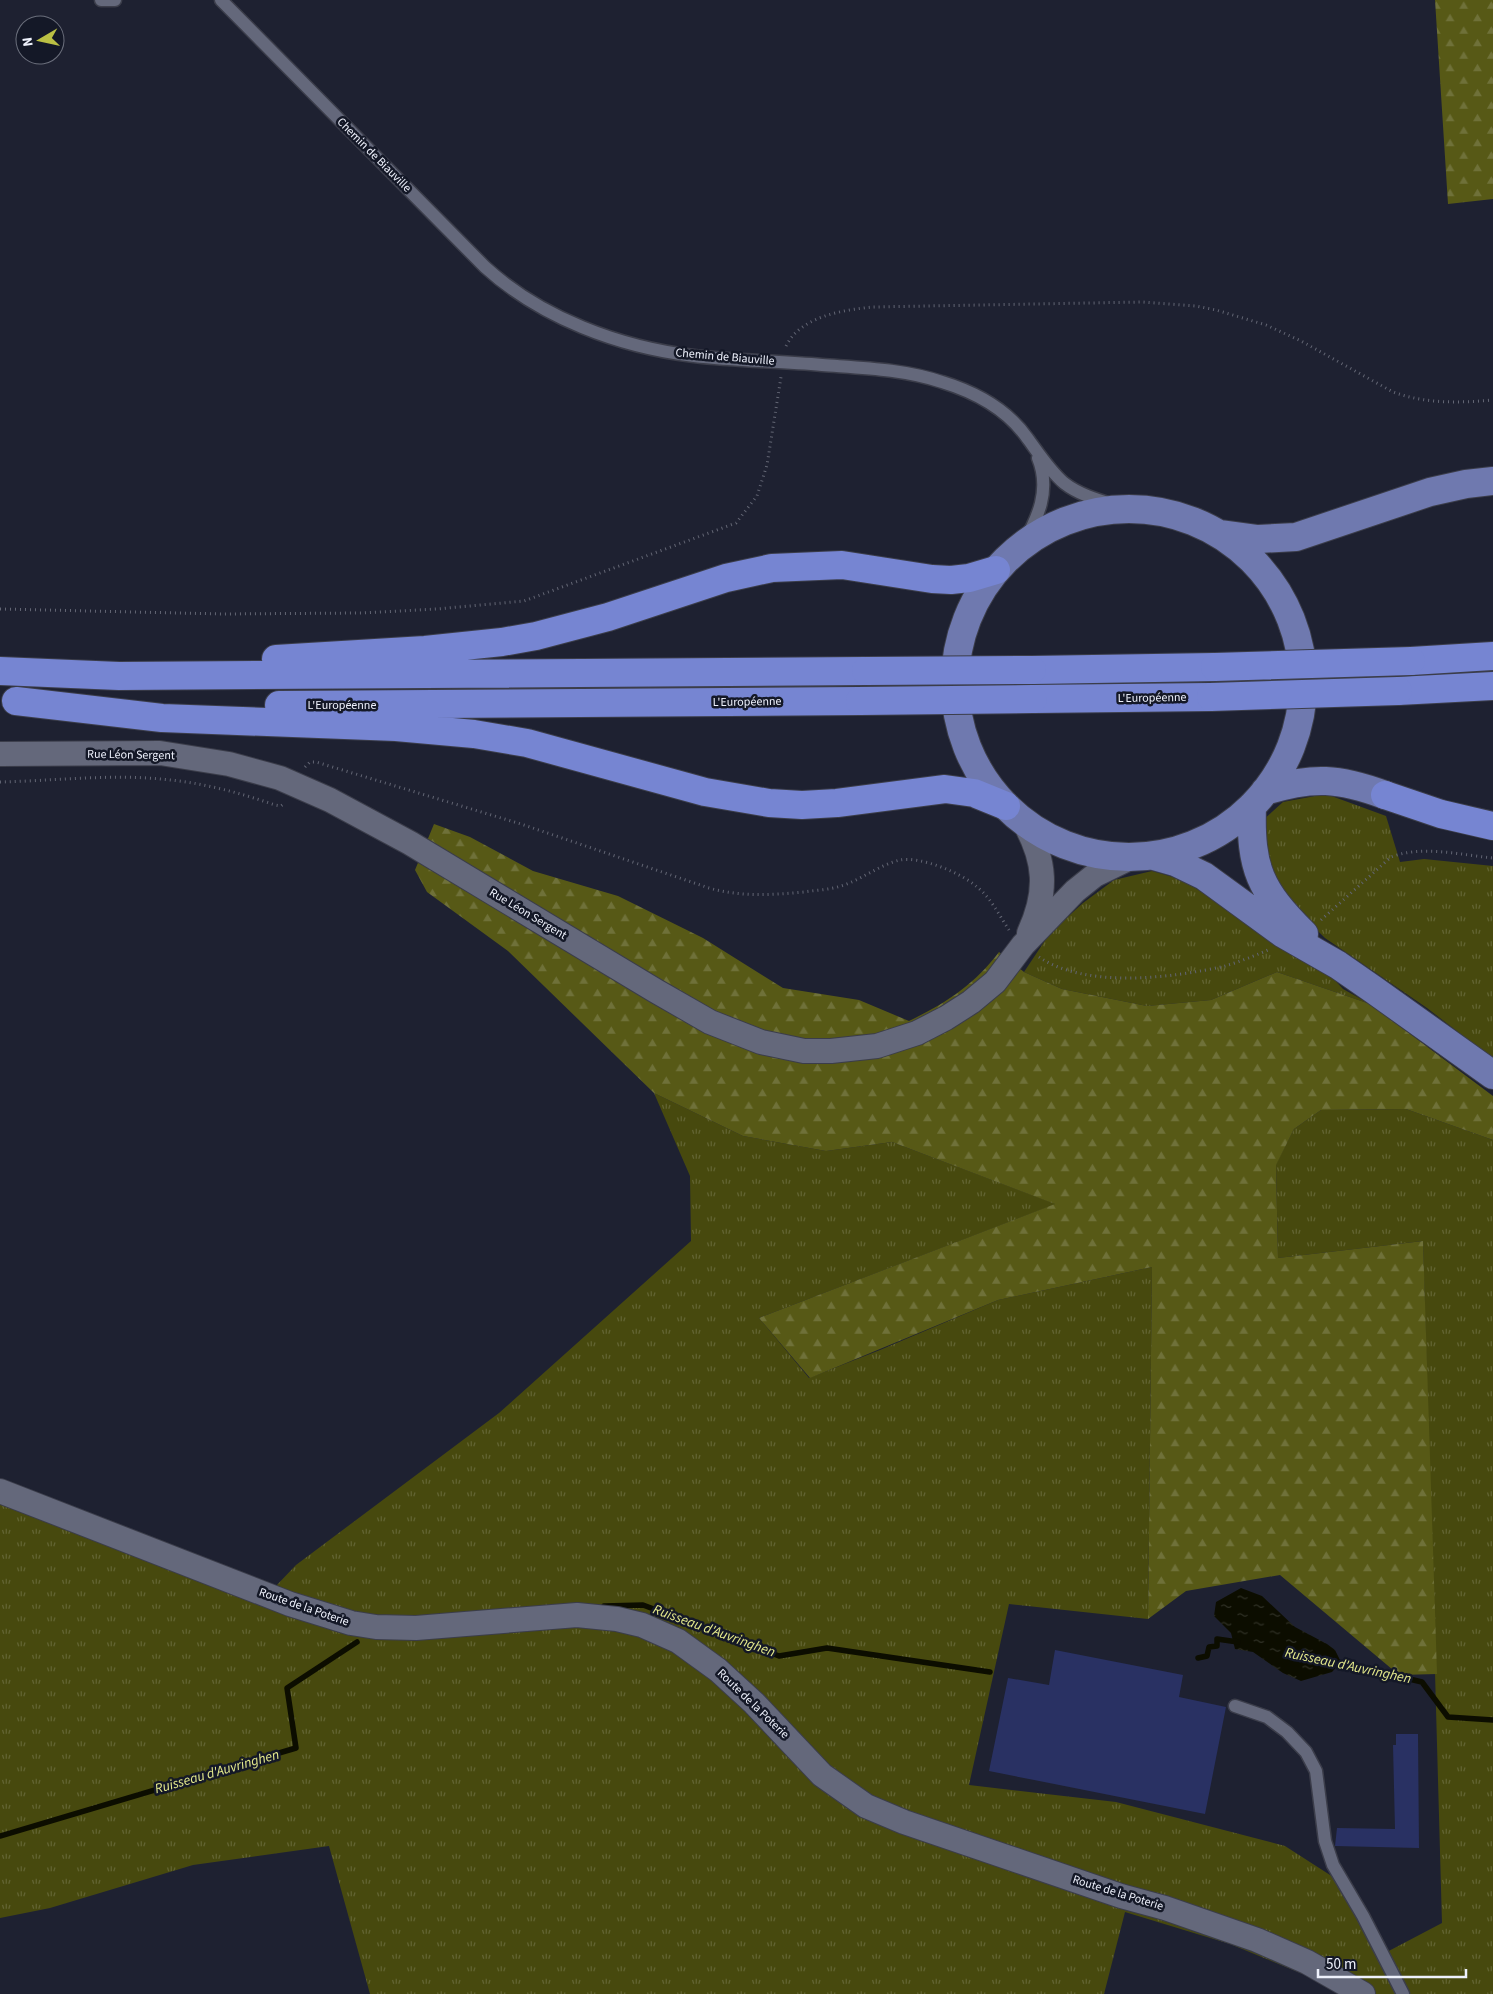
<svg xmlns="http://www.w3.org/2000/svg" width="1493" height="1994" font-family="'Source Sans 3',sans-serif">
	<defs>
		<pattern id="grass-tufts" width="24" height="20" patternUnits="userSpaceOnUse" patternTransform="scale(1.25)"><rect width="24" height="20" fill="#47490e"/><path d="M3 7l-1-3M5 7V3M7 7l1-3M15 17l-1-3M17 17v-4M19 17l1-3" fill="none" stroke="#626432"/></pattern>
		<pattern id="forest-firs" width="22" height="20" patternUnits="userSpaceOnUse" patternTransform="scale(1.25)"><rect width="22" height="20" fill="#575916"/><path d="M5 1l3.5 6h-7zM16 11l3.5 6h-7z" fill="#6f7139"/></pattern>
		<pattern id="water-ripples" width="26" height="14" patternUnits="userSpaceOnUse" patternTransform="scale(1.25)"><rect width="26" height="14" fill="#0c0d00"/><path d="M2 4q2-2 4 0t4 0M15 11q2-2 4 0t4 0" fill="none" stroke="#303126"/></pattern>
	</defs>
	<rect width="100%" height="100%" fill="#1e2131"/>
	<path fill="url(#grass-tufts)" d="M 1326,794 L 1386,816 L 1400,862 L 1424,859 L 1493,866 L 1493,1059 L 1427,1008 L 1325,938 L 1288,902 L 1266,862 L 1262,821 L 1283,802 Z
		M 1152,871 L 1183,880 L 1331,976 L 1343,989 L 1370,1004 L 1277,972 L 1211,1000 L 1147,1006 L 1062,989 L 1024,972 L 1050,933 L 1083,903 L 1114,880 Z
		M 654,1093 L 743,1136 L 826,1151 L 892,1142 L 1056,1204 L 759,1318 L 809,1378 L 880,1350 L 998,1300 L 1152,1267 L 1148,1619 L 1009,1604 L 969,1785 L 1116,1802 L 1285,1846 L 1344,1884 L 1383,1954 L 1442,1923 L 1423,1241 L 1278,1258 L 1276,1164 L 1294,1129 L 1321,1110 L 1406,1109 L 1493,1140 L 1493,1994 L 1339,1994 L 1303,1974 L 1230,1944 L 1125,1912 L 1104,1994 L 370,1994 L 329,1846 L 193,1865 L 50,1908 L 0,1918 L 0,1481 L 275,1587 L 296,1565 L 499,1413 L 691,1241 L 690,1176 Z"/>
	<path fill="url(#forest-firs)" d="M 1435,0 L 1493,0 L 1493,199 L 1448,204 Z
		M 434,824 L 470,837 L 533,871 L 618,896 L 703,938 L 783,988 L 859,1000 L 909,1021 C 946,1003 974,985 999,952 L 1024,972 L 1062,989 L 1147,1006 L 1211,1000 L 1277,972 L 1370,1004 L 1493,1096 L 1493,1140 L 1406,1109 L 1321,1110 L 1294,1129 L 1276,1165 L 1278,1258 L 1423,1241 L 1437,1674 L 1399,1675 L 1280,1575 L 1186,1591 L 1148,1619 L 1152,1267 L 998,1300 L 810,1378 L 759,1318 L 1055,1204 L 892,1142 L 826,1151 L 743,1136 L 654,1093 L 508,951 L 427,892 L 415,870 Z"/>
	<path fill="url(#water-ripples)" d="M 1241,1588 L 1262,1596 L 1295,1627 L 1327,1644 L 1335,1650 L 1341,1662 L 1332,1672 L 1301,1681 L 1283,1673 L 1253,1652 L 1235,1649 L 1231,1633 L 1214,1616 L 1216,1602 Z"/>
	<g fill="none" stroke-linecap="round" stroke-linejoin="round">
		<path stroke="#0c0d00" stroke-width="5.5" d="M 604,1606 L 643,1605 L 779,1656 L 827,1648 L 990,1672
			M 1198,1658 L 1207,1656 L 1209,1647 L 1217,1646 L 1217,1639 L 1238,1642
			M 1333,1661 L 1422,1682 L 1448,1717 L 1493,1720
			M 0,1836 L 296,1748 L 287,1688 L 357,1642"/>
	</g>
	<path fill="#293163" d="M 1055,1650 L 1183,1675 L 1179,1697 L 1226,1707 L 1205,1814 L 989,1771 L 1008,1678 L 1049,1685 Z
		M 1396,1734 L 1418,1734 L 1419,1848 L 1335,1846 L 1337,1828 L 1395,1829 L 1393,1745 L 1396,1745 Z"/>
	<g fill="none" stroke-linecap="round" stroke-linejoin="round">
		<defs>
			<path id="lane" d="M 101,0 L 115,0
				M 221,0 L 485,267 C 541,318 619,347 694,356 C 736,361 779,361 822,365 C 862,368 903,369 942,382 C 975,392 1008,410 1028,439 C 1039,454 1050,471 1064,483 C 1082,497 1106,502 1127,509
				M 1022,546 C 1038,518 1051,490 1038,458
				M 1235,1706 L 1267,1717 L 1287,1732 L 1306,1752 L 1316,1771 L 1325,1841 L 1333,1865 L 1363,1916 L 1403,1994"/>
			<path id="street" d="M 0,754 L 160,753 L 229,764 L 280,778 L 330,800 L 410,843 L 656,991 L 710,1022 L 761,1042 L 804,1051 L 831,1051 L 877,1046 L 917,1033 L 946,1018 L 971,1002 L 995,982 L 1023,945 L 1075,891 L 1095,875 L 1132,857
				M 1024,822 C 1046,861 1048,892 1029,933
				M 0,1491 L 290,1604 L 351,1623 L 376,1627 L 416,1628 L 577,1615 L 617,1619 L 642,1625 L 678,1641 L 718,1670 L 754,1703 L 822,1775 L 866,1806 L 904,1822 L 1121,1896 L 1165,1908 L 1257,1940 L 1307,1962 L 1363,1994"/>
			<path id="primary" d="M955 683a174 174 0 1 1 348 0a174 174 0 1 1-348 0Z
				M 1221,534 L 1258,539 L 1296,537 L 1430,492 L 1466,484 L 1493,481
				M 1265,791 C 1313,776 1339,778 1385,795
				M 1252,806 C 1250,869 1260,890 1304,934
				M 1154,856 L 1175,862 L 1204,876 L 1282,933 L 1338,965 L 1374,990 L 1493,1075"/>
			<path id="highway" d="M 276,659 L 425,650 L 502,642 L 536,636 L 608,617 L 726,578 L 772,568 L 842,565 L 932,579 L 951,580 L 969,578 L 996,570
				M 1411,661 L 1493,656
				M 1032,670 L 1215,667
				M 0,671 L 119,676 L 866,671
				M 1398,691 L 1493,686
				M 1033,699 L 1211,697
				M 16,701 L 162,718 L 396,727 L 474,734 L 527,743 L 705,792 L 769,803 L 802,805 L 837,803 L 945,789 L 974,793 L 1006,806
				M 279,705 L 860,701
				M 1385,795 L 1441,814 L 1493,826"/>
		</defs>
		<use href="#lane" stroke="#3b3d4a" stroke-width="15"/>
		<use href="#street" stroke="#3b3d4a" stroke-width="26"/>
		<use href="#primary" stroke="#3b3d4a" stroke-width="30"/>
		<use href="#highway" stroke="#3b3d4a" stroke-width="30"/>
		<path stroke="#636674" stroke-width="3" stroke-dasharray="1 4" stroke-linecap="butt" d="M 786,346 C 801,316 843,310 873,307 L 1142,302 L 1196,306 L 1216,310 L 1266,325 L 1301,341 L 1393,392 C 1426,404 1459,403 1493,400
			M 0,609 L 223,614 L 361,613 L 437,609 L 524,601 L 736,523 L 757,496 L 767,465 L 781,377
			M 305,767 L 310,762 L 316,762 L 521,824 L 709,888 C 741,897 771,895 804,892 C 816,890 829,890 841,886 C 861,880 879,865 900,860 C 920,856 962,873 977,887 C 991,898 999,915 1009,930
			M 0,782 C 51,781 110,774 160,779 C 199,782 238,792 275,805 L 281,806 L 285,803
			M 1321,920 L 1391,857 C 1422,845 1461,855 1493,858
			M 1039,957 C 1086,989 1172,978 1225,966 C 1239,962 1254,956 1268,950"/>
		<use href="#lane" stroke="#64687b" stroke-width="12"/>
		<use href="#street" stroke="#64687b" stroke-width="24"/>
		<use href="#primary" stroke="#6f79af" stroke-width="28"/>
		<use href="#highway" stroke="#7685d2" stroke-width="28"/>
		<defs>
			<path id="highway-bridge" d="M 1215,667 L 1411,661
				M 866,671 L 1032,670
				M 1211,697 L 1398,691
				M 860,701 L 1033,699"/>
		</defs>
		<use href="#highway-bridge" stroke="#3b3d4a" stroke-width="30" stroke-linecap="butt"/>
		<use href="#highway-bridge" stroke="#7685d2" stroke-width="28"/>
	</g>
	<g text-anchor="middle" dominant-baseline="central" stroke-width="5" stroke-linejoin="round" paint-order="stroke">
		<g font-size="12" fill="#eef1fc" stroke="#141827">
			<text transform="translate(374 155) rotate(45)">Chemin de Biauville</text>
			<text transform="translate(725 357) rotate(5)">Chemin de Biauville</text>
			<text transform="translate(1152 698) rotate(-1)">L'Européenne</text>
			<text transform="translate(747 702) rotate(-1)">L'Européenne</text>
			<text x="342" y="705">L'Européenne</text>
			<text transform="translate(131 755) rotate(1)">Rue Léon Sergent</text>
			<text transform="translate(528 914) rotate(31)">Rue Léon Sergent</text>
			<text transform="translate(304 1607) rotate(19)">Route de la Poterie</text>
			<text transform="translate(753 1704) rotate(44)">Route de la Poterie</text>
			<text transform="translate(1118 1893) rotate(17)">Route de la Poterie</text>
		</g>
		<g font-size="14" font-style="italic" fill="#e6eb8d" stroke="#141827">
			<text transform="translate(714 1631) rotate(20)">Ruisseau d'Auvringhen</text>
			<text transform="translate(1348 1666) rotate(12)">Ruisseau d'Auvringhen</text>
			<text transform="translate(217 1772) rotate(-16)">Ruisseau d'Auvringhen</text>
		</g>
	</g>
	<g transform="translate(40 40) rotate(261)"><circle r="24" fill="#141827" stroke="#6b6f7c"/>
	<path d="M0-4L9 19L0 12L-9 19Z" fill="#bbc044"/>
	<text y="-8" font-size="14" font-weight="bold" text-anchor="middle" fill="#eef1fc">N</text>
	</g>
	<path d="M1318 1969v8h148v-8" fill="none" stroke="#eef1fc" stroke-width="2.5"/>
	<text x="1326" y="1969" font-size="15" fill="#eef1fc" stroke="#141827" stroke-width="4" paint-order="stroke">50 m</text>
</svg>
